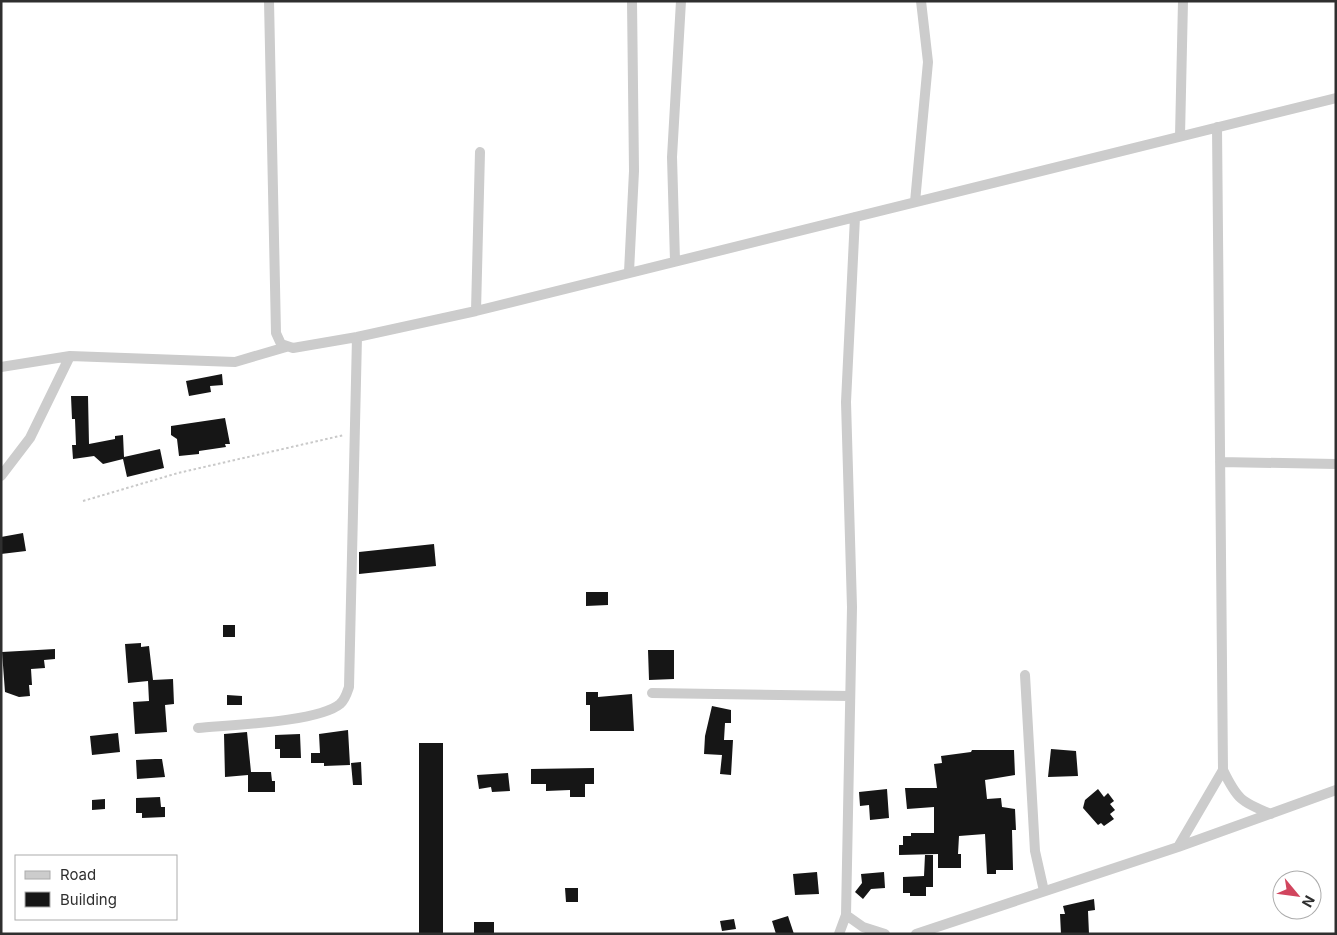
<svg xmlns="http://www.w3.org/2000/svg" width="1337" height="935" font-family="Inter,sans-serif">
	<rect width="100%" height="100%" fill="#fff"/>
	<path fill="#161616" d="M 222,374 L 223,385 L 210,386 L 211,392 L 189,396 L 186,381 Z
		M 71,396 L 88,396 L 89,444 L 115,439 L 115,436 L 123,435 L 124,457 L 160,449 L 164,468 L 127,477 L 123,459 L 103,464 L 94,456 L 73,459 L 72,445 L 76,445 L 75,419 L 72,419 Z
		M 225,418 L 230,444 L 225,444 L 226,447 L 199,451 L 199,454 L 179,456 L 177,439 L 171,435 L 171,426 Z
		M 23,533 L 26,551 L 1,554 L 1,537 Z
		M 434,544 L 436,566 L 359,574 L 359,552 Z
		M 586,592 L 608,592 L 608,605 L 586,606 Z
		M 223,625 L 235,625 L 235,637 L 223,637 Z
		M 141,643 L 141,647 L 149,646 L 153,680 L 173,679 L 174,704 L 165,705 L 167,732 L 135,734 L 133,702 L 149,701 L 148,681 L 128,683 L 125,644 Z
		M 55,649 L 55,659 L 44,660 L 45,668 L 31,669 L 32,685 L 29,685 L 30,696 L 19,697 L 5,692 L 2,652 Z
		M 648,650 L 674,650 L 674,679 L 649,680 Z
		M 586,692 L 598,692 L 598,697 L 632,694 L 634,731 L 590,731 L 590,705 L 586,705 Z
		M 227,695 L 242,696 L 242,705 L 227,705 Z
		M 712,706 L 731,710 L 731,723 L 725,723 L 724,740 L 733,740 L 731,775 L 720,774 L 722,755 L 704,754 L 705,736 Z
		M 348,730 L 350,765 L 324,766 L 324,763 L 311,763 L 311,753 L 320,753 L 319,734 Z
		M 247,732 L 251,772 L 271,772 L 272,781 L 275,781 L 275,792 L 248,792 L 248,775 L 225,777 L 224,734 Z
		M 118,733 L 120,752 L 92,755 L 90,736 Z
		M 300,734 L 301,758 L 280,758 L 280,749 L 275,749 L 275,735 Z
		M 419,743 L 443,743 L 443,934 L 419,934 Z
		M 1051,749 L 1076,751 L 1078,776 L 1048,777 Z
		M 972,750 L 1014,750 L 1015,775 L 985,780 L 987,799 L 1001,798 L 1002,807 L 1015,809 L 1016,830 L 1012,830 L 1013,870 L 996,870 L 996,874 L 987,874 L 985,834 L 959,836 L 958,854 L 961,854 L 961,868 L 938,868 L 938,854 L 899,855 L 899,845 L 903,845 L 903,836 L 911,836 L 911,833 L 934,833 L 934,807 L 907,809 L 905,788 L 937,788 L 934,764 L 942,763 L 941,756 L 971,752 Z
		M 155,759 L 162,759 L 165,777 L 137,779 L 136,760 Z
		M 361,762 L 362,785 L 353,785 L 351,763 Z
		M 594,768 L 594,784 L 585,784 L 585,797 L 570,797 L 570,790 L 546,791 L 546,784 L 531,784 L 531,769 Z
		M 508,773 L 510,791 L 492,792 L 491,787 L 479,789 L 477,775 Z
		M 887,789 L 889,818 L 870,820 L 869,805 L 860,806 L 859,792 Z
		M 1098,789 L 1104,797 L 1108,793 L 1114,801 L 1110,804 L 1115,810 L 1110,814 L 1114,819 L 1104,826 L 1101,823 L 1098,825 L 1083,808 L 1085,800 Z
		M 160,797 L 161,807 L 165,807 L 165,817 L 142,818 L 142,813 L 136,813 L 136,798 Z
		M 105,799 L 105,809 L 92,810 L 92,800 Z
		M 925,855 L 933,855 L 933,887 L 926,887 L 926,896 L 910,896 L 910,893 L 903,893 L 903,877 L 924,876 Z
		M 817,872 L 819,894 L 795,895 L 793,874 Z
		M 884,872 L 885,888 L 871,889 L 863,899 L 855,892 L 862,883 L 861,874 Z
		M 565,888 L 578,888 L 578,902 L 566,902 Z
		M 1094,899 L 1095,910 L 1088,911 L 1089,934 L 1061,934 L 1060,914 L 1065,914 L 1063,906 Z
		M 788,916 L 794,934 L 776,934 L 772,921 Z
		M 734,919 L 736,929 L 722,931 L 720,921 Z
		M 474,922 L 494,922 L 494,934 L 474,934 Z"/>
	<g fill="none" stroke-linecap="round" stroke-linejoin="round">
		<path stroke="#c9c9c9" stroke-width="2" stroke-dasharray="2.5 2.5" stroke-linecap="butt" d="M 83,501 L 178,473 L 344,435"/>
		<path stroke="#ccc" stroke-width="10" d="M 269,1 L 276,333 L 281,344 L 293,348 L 357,337 L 476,311 L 1336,98
			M 1217,127 L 1223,770 C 1237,799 1241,802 1271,814
			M 1180,136 L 1183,1
			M 915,202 L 928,62 L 921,1
			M 675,261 L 672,157 L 681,1
			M 629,272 L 634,171 L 632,1
			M 476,311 L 480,152
			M 1,367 L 70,356
			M 1220,462 L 1336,464
			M 1,476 L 30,438 L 70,356 L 235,362 L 286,347
			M 1025,675 L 1035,851 L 1044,891
			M 652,693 L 850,696
			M 198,728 C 228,725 319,722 340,704 C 345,700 347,693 349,687 L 357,337
			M 1178,847 L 1223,770
			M 846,915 L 863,927 L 885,934
			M 839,934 L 846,915 L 852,607 L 846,402 L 855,217
			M 916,934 L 1178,847 L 1336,790"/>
	</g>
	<rect width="1337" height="935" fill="none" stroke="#2f2f2f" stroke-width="5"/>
	<rect x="15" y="855" width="162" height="65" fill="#ffffff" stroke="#acacac"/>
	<rect x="25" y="871" width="25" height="8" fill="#cccccc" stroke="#acacac"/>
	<text x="60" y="880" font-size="15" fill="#2f2f2f">Road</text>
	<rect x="25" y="892" width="25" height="15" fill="#161616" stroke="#acacac"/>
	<text x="60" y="905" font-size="15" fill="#2f2f2f">Building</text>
	<g transform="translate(1297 895) rotate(119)"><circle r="24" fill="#ffffff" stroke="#acacac"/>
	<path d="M0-4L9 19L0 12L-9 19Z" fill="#d1455e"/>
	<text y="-8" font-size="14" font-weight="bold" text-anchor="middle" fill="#2f2f2f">N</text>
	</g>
</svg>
